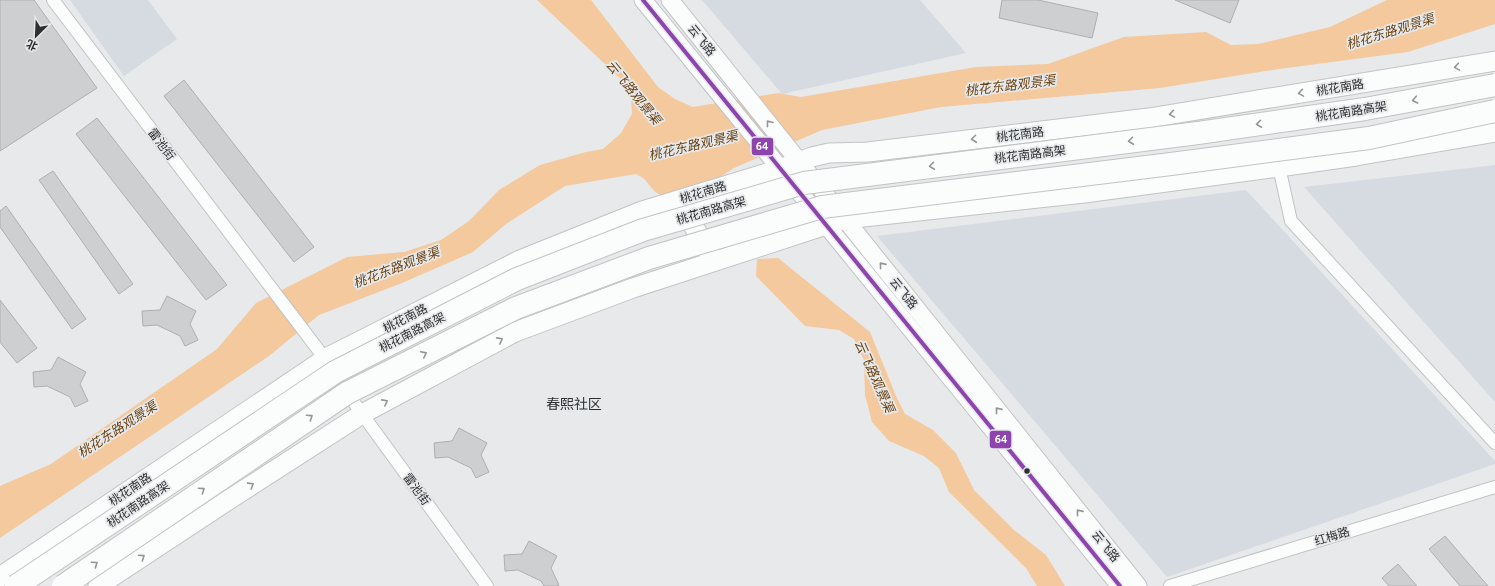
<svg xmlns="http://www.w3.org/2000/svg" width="1495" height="586" font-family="Ubuntu,'Noto Sans SC',sans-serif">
	<rect width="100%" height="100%" fill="#e7e9eb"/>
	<path fill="#d5dbe1" d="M 70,0 L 148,0 L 177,39 L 124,76 Z
		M 702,0 L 920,0 L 966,53 L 782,94 Z
		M 1495,165 L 1495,402 L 1304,187 Z
		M 1246,190 L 1495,461 L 1495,464 L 1167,577 L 877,236 Z"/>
	<path fill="#f3c99d" d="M 537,0 L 591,0 L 658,87 L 675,99 L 693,107 L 778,93 L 801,97 L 976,67 L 1048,64 L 1124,37 L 1206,32 L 1231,45 L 1258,44 L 1330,27 L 1387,0 L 1495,0 L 1495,24 L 1408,52 L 1279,69 L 1160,88 L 941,107 L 822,130 L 734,168 L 717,179 L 661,195 C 649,190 650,180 636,174 L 565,186 L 506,224 L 473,252 L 402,283 L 319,315 L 269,356 L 0,538 L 0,486 L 51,464 L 217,349 L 256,303 L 347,257 L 404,252 L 441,240 L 469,221 L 499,190 L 540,165 L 586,152 L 603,149 L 621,133 L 632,114 L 631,98 L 624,82 Z
		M 778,258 L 870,332 L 896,396 L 905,414 L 933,430 L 956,453 L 974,490 L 1014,530 L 1046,555 L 1065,586 L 1037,586 L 1026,568 L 949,492 L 939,468 L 924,456 L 889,441 L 872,422 L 865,395 L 864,360 L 854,339 L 839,330 L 805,326 L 756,276 L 757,259 Z"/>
	<path fill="#cdcfd0" stroke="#adafb0" d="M 0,0 L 34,0 L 97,88 L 0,151 Z
		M 1002,0 L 1038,0 L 1098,13 L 1092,38 L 999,18 Z
		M 1175,0 L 1239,0 L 1230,23 Z
		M 184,80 L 314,247 L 294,262 L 164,96 Z
		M 97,118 L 227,285 L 206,300 L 76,134 Z
		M 53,171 L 133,284 L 119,294 L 39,180 Z
		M 6,206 L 86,319 L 72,329 L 0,227 L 0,211 Z
		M 167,296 L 196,311 L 190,324 L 198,340 L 185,346 L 180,336 L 157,325 L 143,326 L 142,311 L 160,310 Z
		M 0,300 L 37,348 L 17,363 L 0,342 Z
		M 58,357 L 86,372 L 80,384 L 88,401 L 75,407 L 70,397 L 47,386 L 34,387 L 33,372 L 51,370 Z
		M 459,428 L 487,443 L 481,455 L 489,472 L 476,478 L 471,468 L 448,457 L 435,458 L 434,443 L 452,441 Z
		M 1445,536 L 1488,586 L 1460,586 L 1429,549 Z
		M 529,541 L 557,556 L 551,568 L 559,585 L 556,586 L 544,586 L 541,581 L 518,570 L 505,571 L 504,555 L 522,554 Z
		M 1398,564 L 1417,586 L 1389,586 L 1382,578 Z"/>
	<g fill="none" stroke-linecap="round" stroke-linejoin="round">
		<defs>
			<path id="street" d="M 53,0 L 329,364
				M 1279,167 L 1291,221 L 1495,443
				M 347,393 L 487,586
				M 1170,586 L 1495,487"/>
			<path id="secondary" d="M 643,0 L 1120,586
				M 670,0 L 1138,586"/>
			<path id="primary" d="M 681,204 L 710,255
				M 0,577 L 328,357 L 520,260 L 642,211 L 780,169 L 812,157 L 829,153 L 868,152 L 1149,118 L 1495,61
				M 98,586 L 233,497 L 362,414 L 515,332 L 633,288 L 826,225 L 845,219 L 1084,193 L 1279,167 L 1356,156 L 1495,132"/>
		</defs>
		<use href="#street" stroke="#c2c3c4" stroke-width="14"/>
		<use href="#secondary" stroke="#c2c3c4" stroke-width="19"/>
		<use href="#primary" stroke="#c2c3c4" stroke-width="21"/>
		<use href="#street" stroke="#fbfcfc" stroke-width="12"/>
		<use href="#secondary" stroke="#fbfcfc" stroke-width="17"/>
		<use href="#primary" stroke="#fbfcfc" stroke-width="19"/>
		<defs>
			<path id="highway-bridge" d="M 16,586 L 335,372 L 517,279 L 643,230 L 804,183 L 1198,133 L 1365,109 L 1495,85
				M 63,586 L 347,393 L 516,308 L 649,258 L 822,207 L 1171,164 L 1369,138 L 1495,111"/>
		</defs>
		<use href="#highway-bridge" stroke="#c2c3c4" stroke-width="24" stroke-linecap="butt"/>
		<use href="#highway-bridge" stroke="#fbfcfc" stroke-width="22"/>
		<defs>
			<path id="bus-1" d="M 643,0 L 1120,586"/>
		</defs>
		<use href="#bus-1" stroke="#e6e9ec" stroke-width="7"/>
		<use href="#bus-1" stroke="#8e44ad" stroke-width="4"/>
	</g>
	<defs><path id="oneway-chevron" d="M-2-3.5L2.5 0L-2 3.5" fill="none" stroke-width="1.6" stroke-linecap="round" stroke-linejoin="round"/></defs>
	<g stroke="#949696">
		<use href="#oneway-chevron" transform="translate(1457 67) rotate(171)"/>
		<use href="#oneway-chevron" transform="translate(1301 93) rotate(171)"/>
		<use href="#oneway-chevron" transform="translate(1415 100) rotate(169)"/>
		<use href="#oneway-chevron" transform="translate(1172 114) rotate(171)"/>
		<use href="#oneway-chevron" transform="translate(769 123) rotate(-128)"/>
		<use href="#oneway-chevron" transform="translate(1259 124) rotate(172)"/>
		<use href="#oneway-chevron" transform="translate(974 139) rotate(173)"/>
		<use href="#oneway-chevron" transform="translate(1131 141) rotate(173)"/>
		<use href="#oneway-chevron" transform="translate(932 166) rotate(173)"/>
		<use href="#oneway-chevron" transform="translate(882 265) rotate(-129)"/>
		<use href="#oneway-chevron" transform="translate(500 340) rotate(-28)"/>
		<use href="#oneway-chevron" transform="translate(424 354) rotate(-27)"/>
		<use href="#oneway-chevron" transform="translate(385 402) rotate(-28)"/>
		<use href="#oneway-chevron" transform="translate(998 410) rotate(-129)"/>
		<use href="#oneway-chevron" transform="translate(310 417) rotate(-34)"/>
		<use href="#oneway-chevron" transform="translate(251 485) rotate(-32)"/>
		<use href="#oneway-chevron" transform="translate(202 490) rotate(-34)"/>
		<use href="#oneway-chevron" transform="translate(1079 512) rotate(-129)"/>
		<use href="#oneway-chevron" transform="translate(142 557) rotate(-34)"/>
		<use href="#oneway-chevron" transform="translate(95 564) rotate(-35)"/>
	</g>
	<circle fill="#2e2f30" stroke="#e6e9ec" stroke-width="1.5" cx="1027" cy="471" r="3.5"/>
	<g text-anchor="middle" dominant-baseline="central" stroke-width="3.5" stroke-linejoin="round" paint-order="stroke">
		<g font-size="12" fill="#2e2f30" stroke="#e6e9ec">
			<text transform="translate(702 40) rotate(51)">云飞路</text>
			<text transform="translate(1340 87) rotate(-9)">桃花南路</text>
			<text transform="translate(1351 111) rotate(-9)">桃花南路高架</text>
			<text transform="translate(1020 134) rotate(-7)">桃花南路</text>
			<text transform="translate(162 144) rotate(53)">雷池街</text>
			<text transform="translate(1030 154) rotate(-7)">桃花南路高架</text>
			<text transform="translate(703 192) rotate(-17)">桃花南路</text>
			<text transform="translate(711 210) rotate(-16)">桃花南路高架</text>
			<text transform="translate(904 293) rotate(51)">云飞路</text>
			<text transform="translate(405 318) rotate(-27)">桃花南路</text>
			<text transform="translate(412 332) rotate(-27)">桃花南路高架</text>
			<text transform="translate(130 489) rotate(-34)">桃花南路</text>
			<text transform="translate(417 489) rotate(54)">雷池街</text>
			<text transform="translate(138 504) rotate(-34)">桃花南路高架</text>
			<text transform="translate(1332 536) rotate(-17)">红梅路</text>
			<text transform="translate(1106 546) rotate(51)">云飞路</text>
		</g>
		<g font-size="13" font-style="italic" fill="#6b4313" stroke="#e6e9ec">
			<text transform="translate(1390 31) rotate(-17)">桃花东路观景渠</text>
			<text transform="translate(1010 85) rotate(-7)">桃花东路观景渠</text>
			<text transform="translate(634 92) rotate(51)">云飞路观景渠</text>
			<text transform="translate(693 145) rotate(-13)">桃花东路观景渠</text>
			<text transform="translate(396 267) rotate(-21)">桃花东路观景渠</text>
			<text transform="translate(875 376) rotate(66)">云飞路观景渠</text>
			<text transform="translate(117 429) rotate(-33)">桃花东路观景渠</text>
		</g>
		<g font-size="14" fill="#2e2f30" stroke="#e6e9ec">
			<text x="574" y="404">春熙社区</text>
		</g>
	</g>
	<g stroke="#e6e9ec" stroke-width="1.5">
		<rect x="751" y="137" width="23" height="19" rx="4" fill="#8e44ad"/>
		<rect x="989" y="430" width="23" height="19" rx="4" fill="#8e44ad"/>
	</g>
	<g font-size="11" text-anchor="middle" font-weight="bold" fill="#fff">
		<text x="762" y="150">64</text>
		<text x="1001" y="443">64</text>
	</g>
	<g transform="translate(36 36) rotate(204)" stroke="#e6e9ec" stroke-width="3" paint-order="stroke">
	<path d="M0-3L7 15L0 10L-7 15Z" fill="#2e2f30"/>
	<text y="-6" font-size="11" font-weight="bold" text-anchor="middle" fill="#2e2f30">北</text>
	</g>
</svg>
